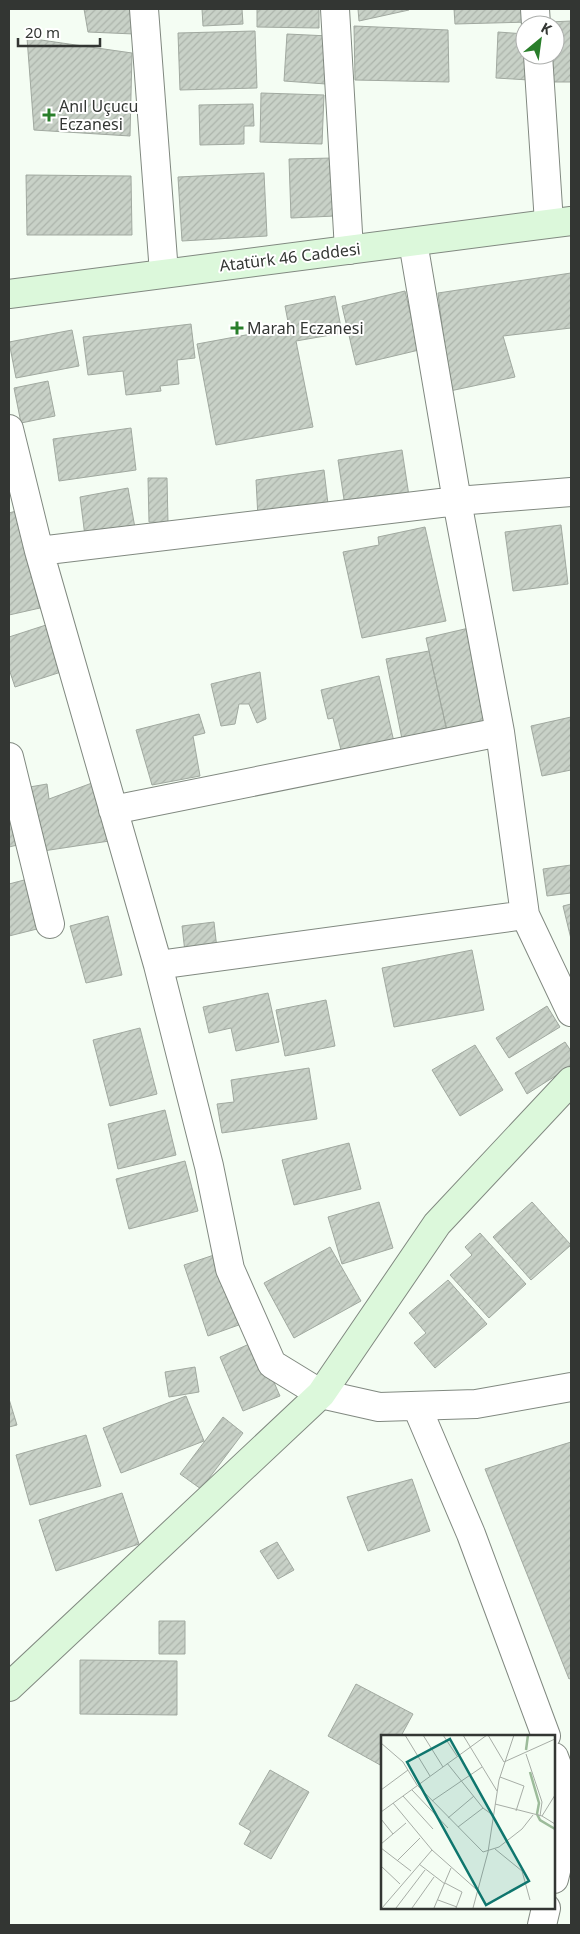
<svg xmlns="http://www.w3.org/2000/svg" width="580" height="1934" font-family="'Noto Sans',sans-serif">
	<defs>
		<pattern id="building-hatch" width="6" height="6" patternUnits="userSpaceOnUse" patternTransform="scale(1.25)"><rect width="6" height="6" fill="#c8d1c7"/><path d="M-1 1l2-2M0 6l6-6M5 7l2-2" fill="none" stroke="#acb4ab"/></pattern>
	</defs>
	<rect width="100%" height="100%" fill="#f4fdf3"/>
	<path fill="url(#building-hatch)" stroke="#a1a9a0" d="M 84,9 L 131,9 L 134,34 L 88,32 Z
		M 202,9 L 242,9 L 243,24 L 203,26 Z
		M 257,9 L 319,9 L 319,28 L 257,27 Z
		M 358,9 L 409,9 L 409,10 L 359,21 Z
		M 454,9 L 530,9 L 530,22 L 455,24 Z
		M 571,21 L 571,82 L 552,82 L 550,55 L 555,55 L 555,25 L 549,25 L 549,22 Z
		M 354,26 L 448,30 L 449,82 L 355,80 Z
		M 255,31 L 257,88 L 180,90 L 178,33 Z
		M 498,32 L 525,34 L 525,55 L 529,80 L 496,78 Z
		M 287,34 L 329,36 L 326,84 L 284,81 Z
		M 27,38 L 132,53 L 130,136 L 34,130 Z
		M 261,93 L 324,95 L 322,144 L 260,142 Z
		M 253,104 L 254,126 L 244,126 L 244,144 L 200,145 L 199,105 Z
		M 333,158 L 335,216 L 291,218 L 289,159 Z
		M 264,173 L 267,236 L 182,241 L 178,177 Z
		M 26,175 L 131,176 L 132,235 L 27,235 Z
		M 571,273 L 571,328 L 503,336 L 515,377 L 450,391 L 438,293 Z
		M 405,291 L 419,350 L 356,365 L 342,306 Z
		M 335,296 L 342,333 L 296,341 L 313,427 L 216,445 L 197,344 L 289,327 L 285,306 Z
		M 191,324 L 195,358 L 177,360 L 179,384 L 160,386 L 161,391 L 126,395 L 123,371 L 88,375 L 83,337 Z
		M 72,330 L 79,366 L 16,378 L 9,342 Z
		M 48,381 L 55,416 L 21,423 L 14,388 Z
		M 131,428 L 136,470 L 59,481 L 53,439 Z
		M 402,450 L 409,496 L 345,506 L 338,460 Z
		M 324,470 L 328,504 L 258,518 L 256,480 Z
		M 148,478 L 167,478 L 168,523 L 149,522 Z
		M 128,488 L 135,528 L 85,536 L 80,497 Z
		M 16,511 L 40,608 L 9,615 L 9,513 Z
		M 561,525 L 568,584 L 513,591 L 505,532 Z
		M 425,527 L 446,621 L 362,638 L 343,552 L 379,545 L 378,537 Z
		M 46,625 L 61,672 L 15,687 L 9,669 L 9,637 Z
		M 469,628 L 487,729 L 447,731 L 426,638 Z
		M 429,651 L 447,731 L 402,739 L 386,659 Z
		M 260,672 L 266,719 L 257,723 L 249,704 L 239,704 L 235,724 L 221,726 L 211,684 Z
		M 379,676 L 394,742 L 342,754 L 333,718 L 328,719 L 321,690 Z
		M 199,714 L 205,733 L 193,736 L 200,776 L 152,785 L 136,730 Z
		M 571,717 L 571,770 L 542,776 L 531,726 Z
		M 100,780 L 116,840 L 43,851 L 24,788 L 47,784 L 49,799 Z
		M 9,787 L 26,843 L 9,847 Z
		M 571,865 L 571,893 L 547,896 L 543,869 Z
		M 28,879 L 41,928 L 9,936 L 9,884 Z
		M 571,904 L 571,939 L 563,906 Z
		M 108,916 L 122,975 L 86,983 L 70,926 Z
		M 214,922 L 217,949 L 185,952 L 182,926 Z
		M 472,950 L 484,1010 L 394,1027 L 382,968 Z
		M 268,993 L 279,1042 L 236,1051 L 231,1028 L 209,1033 L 203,1007 Z
		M 326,1000 L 335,1046 L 285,1056 L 276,1010 Z
		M 547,1006 L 560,1027 L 509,1058 L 496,1038 Z
		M 140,1028 L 157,1094 L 110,1106 L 93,1040 Z
		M 565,1042 L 571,1051 L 571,1066 L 527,1094 L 515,1073 Z
		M 475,1045 L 503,1090 L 460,1116 L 432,1070 Z
		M 309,1068 L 317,1119 L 222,1133 L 217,1104 L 234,1102 L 231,1080 Z
		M 165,1110 L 176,1155 L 118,1169 L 108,1124 Z
		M 349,1143 L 361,1189 L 294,1205 L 282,1160 Z
		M 185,1161 L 198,1211 L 129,1229 L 116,1179 Z
		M 379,1202 L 393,1248 L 342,1264 L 328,1217 Z
		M 532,1202 L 571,1245 L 531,1280 L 493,1237 Z
		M 480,1233 L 526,1284 L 489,1318 L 450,1275 L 472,1255 L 465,1247 Z
		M 330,1247 L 361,1301 L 294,1338 L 264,1283 Z
		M 223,1252 L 247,1322 L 208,1336 L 184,1265 Z
		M 448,1280 L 487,1324 L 435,1368 L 414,1343 L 426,1333 L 409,1313 Z
		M 256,1341 L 280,1396 L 243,1411 L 220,1357 Z
		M 195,1367 L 199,1392 L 169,1397 L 165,1372 Z
		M 186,1396 L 204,1441 L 121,1473 L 103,1428 Z
		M 9,1399 L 17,1425 L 9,1427 Z
		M 223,1417 L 243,1433 L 201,1489 L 180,1474 Z
		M 86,1435 L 101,1486 L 30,1505 L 16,1455 Z
		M 571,1442 L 571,1678 L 569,1679 L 485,1469 Z
		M 412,1479 L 430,1531 L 368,1551 L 347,1497 Z
		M 122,1493 L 139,1544 L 56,1571 L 39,1520 Z
		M 277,1542 L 294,1570 L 278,1579 L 260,1551 Z
		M 159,1621 L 185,1621 L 185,1654 L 159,1654 Z
		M 80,1660 L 177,1661 L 177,1715 L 80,1714 Z
		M 356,1684 L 413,1714 L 401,1736 L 382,1736 L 382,1766 L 328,1736 Z
		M 270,1770 L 309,1792 L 271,1859 L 244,1844 L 251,1831 L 239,1824 Z"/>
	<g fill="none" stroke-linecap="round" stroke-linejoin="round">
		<defs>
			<path id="street" d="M 144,9 L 164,273
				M 335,9 L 349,250
				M 535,9 L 536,25
				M 538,55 L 549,223
				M 413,242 L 457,501 L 500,732 L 525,915 L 571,1012
				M 9,429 L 39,551 L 158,965 L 209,1166 L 230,1269 L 272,1364 L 321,1394 L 379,1407 L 476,1404 L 571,1387
				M 39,551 L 457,501 L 571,492
				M 9,757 L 50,924
				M 113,810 L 500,732
				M 158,965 L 525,915
				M 417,1407 L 471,1534 L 546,1736
				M 554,1757 L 565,1787 L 561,1850 L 554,1879
				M 542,1925 L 546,1908"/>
			<path id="secondary" d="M 9,294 L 571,221
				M 9,1687 L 321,1394 L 437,1224 L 571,1081"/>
		</defs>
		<use href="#street" stroke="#818980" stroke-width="30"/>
		<use href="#secondary" stroke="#818980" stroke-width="30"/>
		<use href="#street" stroke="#fff" stroke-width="28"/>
		<use href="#secondary" stroke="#dcf8db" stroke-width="28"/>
	</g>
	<g fill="#297e2a" stroke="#fff" stroke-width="2">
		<path d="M46.5 107.5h5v5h5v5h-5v5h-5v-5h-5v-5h5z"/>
		<path d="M234.5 320.5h5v5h5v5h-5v5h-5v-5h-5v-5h5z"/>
	</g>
	<g text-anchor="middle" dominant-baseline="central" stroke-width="4" stroke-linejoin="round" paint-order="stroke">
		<g font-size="16" fill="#333633" stroke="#fff" text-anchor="start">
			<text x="59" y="106">Anıl Uçucu<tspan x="59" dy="18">Eczanesi</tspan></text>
			<text x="247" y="328">Marah Eczanesi</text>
		</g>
		<g font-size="16" fill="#333633" stroke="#fff">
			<text transform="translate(290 257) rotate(-7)">Atatürk 46 Caddesi</text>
		</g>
	</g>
	<g transform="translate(381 1735)">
		<rect width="174" height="174" fill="#f4fdf3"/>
		<path fill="none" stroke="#9cbb9a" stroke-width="2.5" d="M 145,15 L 147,0M 149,37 L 158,68 L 156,79 L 159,85 L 174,94"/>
		<path fill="none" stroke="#a7ada6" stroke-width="1" d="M 24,0 L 49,41M 42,0 L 62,32M 62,0 L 76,21M 82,0 L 116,56M 107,0 L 123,27 L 174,4M 0,8 L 22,27 L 36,50 L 102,117 L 118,112 L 141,94 L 152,80M 145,19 L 161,67 L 159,81M 66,28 L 102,73 L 113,81M 119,42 L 143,51 L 135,76M 0,55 L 27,35M 31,55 L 67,93M 22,61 L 52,94M 51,66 L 101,32M 12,68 L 51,115 L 95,154M 114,69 L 161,81 L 174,89M 0,77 L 106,0M 161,81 L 174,60M 67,83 L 93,61M 0,84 L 12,99M 77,92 L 102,73M 0,109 L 25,88M 0,113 L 30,136M 114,114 L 141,136 L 149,165M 16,126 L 39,103M 38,129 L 64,149M 0,131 L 19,149M 64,148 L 81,157 L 75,173M 57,165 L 76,172M 1,173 L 51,115M 15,173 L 44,135M 31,173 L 53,142M 53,173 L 70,133M 92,173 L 107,117 L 118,45 L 133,0"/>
		<path fill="#0f766e" fill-opacity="0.15" stroke="#0f766e" stroke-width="2.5" d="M 69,4 L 148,146 L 105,170 L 26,27 Z"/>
		<rect width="174" height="174" fill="none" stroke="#333633" stroke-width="2.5"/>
	</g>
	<rect width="580" height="1934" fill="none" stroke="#333633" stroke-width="20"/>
	<g transform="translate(540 40) rotate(29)"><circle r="24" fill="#ffffff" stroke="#adafad"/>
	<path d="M0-4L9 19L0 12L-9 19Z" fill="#297e2a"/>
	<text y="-8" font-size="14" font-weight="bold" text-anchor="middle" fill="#333633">K</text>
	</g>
	<path d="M18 38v8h82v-8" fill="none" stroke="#333633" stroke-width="2.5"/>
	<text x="25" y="38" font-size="15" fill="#333633" stroke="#ffffff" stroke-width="4" paint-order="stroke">20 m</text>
</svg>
